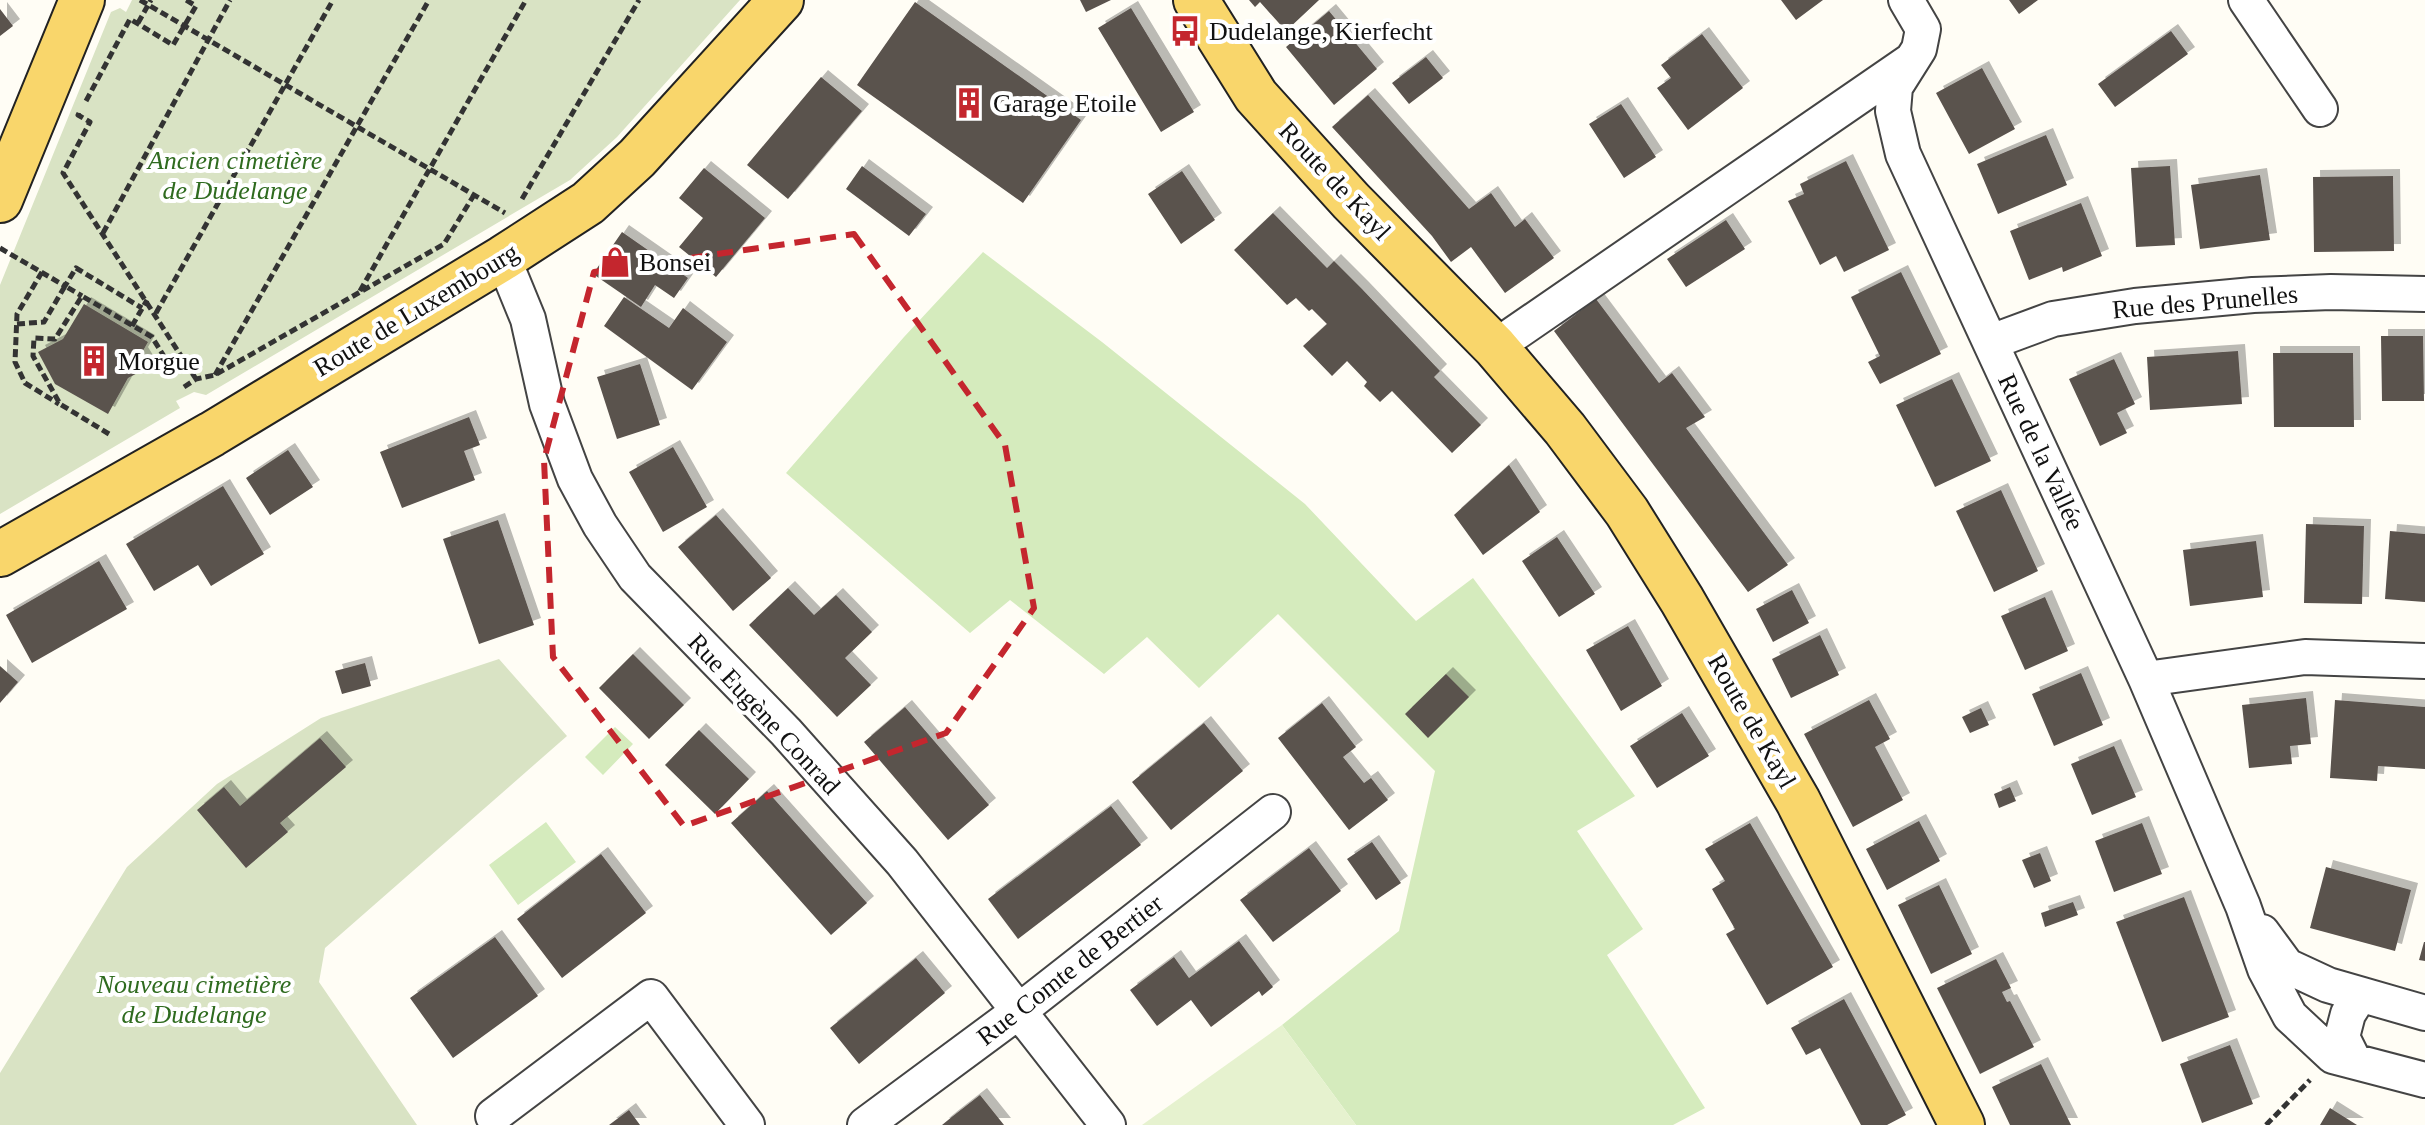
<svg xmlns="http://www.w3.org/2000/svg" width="2425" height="1125" font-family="Georgia,serif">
	<defs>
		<filter id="shadow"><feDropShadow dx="7" dy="-7" stdDeviation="0" flood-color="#0004"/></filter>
	</defs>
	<rect width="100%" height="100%" fill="#fffdf5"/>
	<path fill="#d5ebbd" d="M 983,252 L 1102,342 L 1305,504 L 1416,621 L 1473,578 L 1635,796 L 1577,831 L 1643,929 L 1607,955 L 1705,1108 L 1673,1125 L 1356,1125 L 1282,1025 L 1399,931 L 1435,771 L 1278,614 L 1199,688 L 1147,637 L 1104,674 L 1010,600 L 970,633 L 786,473 L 904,337 Z
		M 615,727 L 633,744 L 603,775 L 585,757 Z
		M 546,822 L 576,862 L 518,905 L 489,865 Z"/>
	<path fill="#d9e3c4" d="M 132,0 L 740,0 L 617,137 L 570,180 L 206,395 L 194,392 L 176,401 L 180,408 L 0,514 L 0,285 L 111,12 L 120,8 L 126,12 Z
		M 499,659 L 567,736 L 325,948 L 319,982 L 417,1125 L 0,1125 L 0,1073 L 127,867 L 217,784 L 321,718 Z"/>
	<path fill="#e6f2cf" d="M 1282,1025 L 1356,1125 L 1142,1125 Z"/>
	<path fill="#5a524d" filter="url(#shadow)" d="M 1080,0 L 1111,0 L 1086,12 Z
		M 1249,0 L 1319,0 L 1286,31 L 1260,2 L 1255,7 Z
		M 1781,0 L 1823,0 L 1796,20 Z
		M 2009,0 L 2038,0 L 2019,14 Z
		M 915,2 L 1081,120 L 1023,203 L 857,85 Z
		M 1131,8 L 1194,112 L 1161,132 L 1098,28 Z
		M 0,9 L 13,26 L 0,36 Z
		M 1329,11 L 1377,69 L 1334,105 L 1286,47 Z
		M 2171,31 L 2188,54 L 2115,107 L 2098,84 Z
		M 1702,34 L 1743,88 L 1688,130 L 1657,88 L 1671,78 L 1661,65 Z
		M 1426,57 L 1443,78 L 1409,104 L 1392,83 Z
		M 1982,68 L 2015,129 L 1969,154 L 1936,93 Z
		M 821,77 L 862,111 L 788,199 L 747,165 Z
		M 1368,95 L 1469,209 L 1491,193 L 1515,227 L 1525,219 L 1554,258 L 1505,293 L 1471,247 L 1451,262 L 1432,236 L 1332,127 Z
		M 1621,104 L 1656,157 L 1624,178 L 1589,124 Z
		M 2046,135 L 2067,185 L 1998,214 L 1977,164 Z
		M 1846,161 L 1889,250 L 1844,272 L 1836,256 L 1820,265 L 1788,201 L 1804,194 L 1800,184 Z
		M 862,166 L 926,214 L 909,236 L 846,189 Z
		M 2170,166 L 2175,245 L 2136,247 L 2131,168 Z
		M 704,168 L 765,218 L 716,277 L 679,247 L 703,218 L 679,198 Z
		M 1182,171 L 1215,220 L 1181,244 L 1148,194 Z
		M 2260,175 L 2270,240 L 2200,249 L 2191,185 Z
		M 2393,176 L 2394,251 L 2314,252 L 2313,177 Z
		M 2081,203 L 2102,256 L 2063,272 L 2062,267 L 2029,280 L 2010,231 Z
		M 1273,213 L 1327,268 L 1334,261 L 1362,289 L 1440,371 L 1434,377 L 1481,425 L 1452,453 L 1392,391 L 1380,402 L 1364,386 L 1367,382 L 1347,361 L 1332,376 L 1303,346 L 1327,324 L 1312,309 L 1309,311 L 1296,298 L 1287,305 L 1234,250 Z
		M 1726,220 L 1745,249 L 1686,287 L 1667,259 Z
		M 622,232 L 688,278 L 674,298 L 655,285 L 641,307 L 593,274 Z
		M 1901,272 L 1941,354 L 1880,384 L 1868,362 L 1880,356 L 1851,297 Z
		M 624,297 L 669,328 L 683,308 L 727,342 L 692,390 L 604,326 Z
		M 1596,299 L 1659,383 L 1672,373 L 1705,417 L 1686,428 L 1788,565 L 1748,592 L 1554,331 Z
		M 84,304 L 148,342 L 141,354 L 149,367 L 128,378 L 108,414 L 55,384 L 38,352 L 63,339 Z
		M 2381,336 L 2423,336 L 2424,401 L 2382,401 Z
		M 2238,351 L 2242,404 L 2150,410 L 2147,357 Z
		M 2273,353 L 2353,353 L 2354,427 L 2274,427 Z
		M 2114,359 L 2135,404 L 2117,413 L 2127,433 L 2100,446 L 2069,379 Z
		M 640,364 L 660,425 L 617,439 L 597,377 Z
		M 1952,379 L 1991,461 L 1935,487 L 1896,405 Z
		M 469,417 L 480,445 L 464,451 L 475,480 L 402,508 L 380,452 Z
		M 673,447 L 707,507 L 663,532 L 629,472 Z
		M 288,450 L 313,487 L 270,515 L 246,478 Z
		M 1509,465 L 1540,512 L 1483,555 L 1454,515 Z
		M 223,486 L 264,554 L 211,586 L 198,565 L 154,591 L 126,544 Z
		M 2001,490 L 2038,571 L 1994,592 L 1956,511 Z
		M 716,515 L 771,578 L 733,611 L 678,547 Z
		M 498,520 L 534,625 L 479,644 L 443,539 Z
		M 2306,524 L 2364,526 L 2362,604 L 2304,603 Z
		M 2390,531 L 2425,534 L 2425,602 L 2385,599 Z
		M 1557,537 L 1595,594 L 1559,617 L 1522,561 Z
		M 2256,541 L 2263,597 L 2190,606 L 2183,550 Z
		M 99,561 L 127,609 L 32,663 L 6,615 Z
		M 788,588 L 814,615 L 836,595 L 872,632 L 845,658 L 871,685 L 837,717 L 749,625 Z
		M 1792,590 L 1809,623 L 1773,642 L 1756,609 Z
		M 2045,597 L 2068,651 L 2025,670 L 2001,616 Z
		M 1628,626 L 1662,686 L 1621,711 L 1586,650 Z
		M 1820,635 L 1839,675 L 1791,698 L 1772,659 Z
		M 633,654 L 684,705 L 649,739 L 599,688 Z
		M 365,663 L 371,686 L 342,694 L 335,671 Z
		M 0,666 L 18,682 L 0,703 Z
		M 2081,673 L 2103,725 L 2054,746 L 2032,694 Z
		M 1446,674 L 1469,697 L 1428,738 L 1405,714 Z
		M 2306,698 L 2311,744 L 2290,746 L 2292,764 L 2249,768 L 2242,705 Z
		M 1869,700 L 1890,739 L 1875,747 L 1903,800 L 1853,827 L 1804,734 Z
		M 2335,700 L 2425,707 L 2425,769 L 2378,766 L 2377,781 L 2330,778 Z
		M 1322,703 L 1356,747 L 1343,757 L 1364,783 L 1371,778 L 1388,800 L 1349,830 L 1278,738 Z
		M 905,707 L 989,805 L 948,840 L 864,742 Z
		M 1981,708 L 1989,725 L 1970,733 L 1962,717 Z
		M 1682,713 L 1709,756 L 1657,788 L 1630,746 Z
		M 1204,723 L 1243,771 L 1171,830 L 1132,782 Z
		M 699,730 L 749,779 L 715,814 L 665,765 Z
		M 320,738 L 346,767 L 280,823 L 288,832 L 246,868 L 197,810 L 224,787 L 240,806 Z
		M 2114,746 L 2136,797 L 2092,815 L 2071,764 Z
		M 2010,787 L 2016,801 L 1999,808 L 1994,794 Z
		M 767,791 L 867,903 L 831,935 L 731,823 Z
		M 1111,806 L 1141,845 L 1018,939 L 988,899 Z
		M 1919,821 L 1940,861 L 1887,890 L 1866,849 Z
		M 1750,823 L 1833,967 L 1767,1005 L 1726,934 L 1735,929 L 1712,889 L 1725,881 L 1705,849 Z
		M 2142,823 L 2162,874 L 2114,892 L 2095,841 Z
		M 1372,842 L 1401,883 L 1376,900 L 1347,859 Z
		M 1309,848 L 1341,891 L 1273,942 L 1240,900 Z
		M 2040,853 L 2051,881 L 2034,888 L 2022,860 Z
		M 601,854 L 646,913 L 562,978 L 517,919 Z
		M 2326,867 L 2411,890 L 2395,951 L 2310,928 Z
		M 1939,885 L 1972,954 L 1931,974 L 1898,905 Z
		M 2184,897 L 2229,1017 L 2162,1042 L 2116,922 Z
		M 2073,902 L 2078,915 L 2045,927 L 2041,913 Z
		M 495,937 L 538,996 L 453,1058 L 410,998 Z
		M 1239,941 L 1273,987 L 1262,996 L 1259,991 L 1211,1027 L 1191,1000 L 1157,1026 L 1130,990 L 1174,957 L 1189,978 Z
		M 2424,942 L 2425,942 L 2425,961 L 2419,960 Z
		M 916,958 L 945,993 L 859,1064 L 830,1028 Z
		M 1996,959 L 2011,988 L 2002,992 L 2007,1002 L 2010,1001 L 2034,1047 L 1980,1074 L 1937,988 Z
		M 1844,999 L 1906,1115 L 1887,1125 L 1861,1125 L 1820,1048 L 1806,1055 L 1791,1028 Z
		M 2230,1045 L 2253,1104 L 2202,1123 L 2180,1064 Z
		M 2041,1064 L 2071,1125 L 2010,1125 L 1992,1087 Z
		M 980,1095 L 1004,1125 L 942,1125 L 953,1116 Z
		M 2330,1108 L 2357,1125 L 2320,1125 Z
		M 629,1110 L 640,1125 L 609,1125 Z"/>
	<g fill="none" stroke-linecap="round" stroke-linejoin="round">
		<defs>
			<path id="minor" d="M 1906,0 L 1923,29 L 1919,49 L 1895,87 L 1893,111 L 1903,154 L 2146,679 L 2243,906 L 2265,969 L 2290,1016 L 2333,1056 L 2425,1080
				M 2246,0 L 2320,109
				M 503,258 L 528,319 L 547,404 L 575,479 L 600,525 L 635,577 L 786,732 L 902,862 L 1108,1125
				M 1991,342 L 2053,319 L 2135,306 L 2253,295 L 2331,292 L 2425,294
				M 1495,347 L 1909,62
				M 2146,679 L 2305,657 L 2425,661
				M 2262,932 L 2287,966 L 2328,985 L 2425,1013
				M 2354,1061 L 2342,1037 L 2348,1014 L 2360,995
				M 493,1116 L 651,997 L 747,1125
				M 865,1125 L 1019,1011 L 1273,812"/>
			<path id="major" d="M 1196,0 L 1256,96 L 1351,201 L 1495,347 L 1565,429 L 1627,512 L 1682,600 L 1798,801 L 1962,1125
				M 0,200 L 82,0
				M 0,554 L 212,434 L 503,258 L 588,203 L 637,158 L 781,0"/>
		</defs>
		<use href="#minor" stroke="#444" stroke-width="38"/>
		<use href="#major" stroke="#222" stroke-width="48"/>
		<path stroke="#333" stroke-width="5" stroke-dasharray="8 4" stroke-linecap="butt" d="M 140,0 L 505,213
			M 138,23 L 151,0
			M 86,101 L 130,19 L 173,45 L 196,6 L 186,0
			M 79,113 L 78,115 L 90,122 L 63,173 L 196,379
			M 522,199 L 639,0
			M 103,233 L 230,0
			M 0,248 L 65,286 L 76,268 L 142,308
			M 42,272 L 17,314 L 15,362 L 25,383 L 59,404
			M 360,291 L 526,0
			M 156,313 L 333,0
			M 17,324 L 44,322 L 65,286 L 82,296
			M 132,326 L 147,300
			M 215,375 L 429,0
			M 184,387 L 196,379 L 215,375 L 444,244 L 474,195
			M 109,434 L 60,404 L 33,356 L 34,338 L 55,339 L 82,296 L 152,337 L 170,366
			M 2266,1125 L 2310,1080"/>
		<use href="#minor" stroke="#fff" stroke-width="34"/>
		<use href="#major" stroke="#f9d66b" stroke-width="44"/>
	</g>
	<path fill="none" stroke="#c4262e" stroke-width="6" stroke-dasharray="16 10" stroke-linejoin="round" d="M 854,234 L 1005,445 L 1034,608 L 946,733 L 684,826 L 553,657 L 544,460 L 594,272 Z"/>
	<defs>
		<symbol id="bus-bare" viewBox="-9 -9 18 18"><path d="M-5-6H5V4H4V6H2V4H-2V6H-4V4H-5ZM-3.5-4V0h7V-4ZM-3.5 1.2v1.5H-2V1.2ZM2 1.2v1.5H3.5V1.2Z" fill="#c4262e" stroke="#fff" stroke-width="2.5" paint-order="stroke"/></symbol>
		<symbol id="building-bare" viewBox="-9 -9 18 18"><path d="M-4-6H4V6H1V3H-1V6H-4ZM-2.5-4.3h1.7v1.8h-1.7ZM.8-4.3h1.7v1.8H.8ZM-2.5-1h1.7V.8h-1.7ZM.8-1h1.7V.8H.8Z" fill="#c4262e" stroke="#fff" stroke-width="2.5" paint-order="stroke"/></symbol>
		<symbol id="shop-bare" viewBox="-9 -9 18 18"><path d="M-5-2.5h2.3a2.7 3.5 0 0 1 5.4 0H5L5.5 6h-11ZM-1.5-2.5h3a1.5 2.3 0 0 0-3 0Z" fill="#c4262e" stroke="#fff" stroke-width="2.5" paint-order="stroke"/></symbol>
	</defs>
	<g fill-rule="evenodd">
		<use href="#bus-bare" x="1163" y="9" width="44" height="44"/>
		<use href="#building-bare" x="947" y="81" width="44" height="44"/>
		<use href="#shop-bare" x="593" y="240" width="44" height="44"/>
		<use href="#building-bare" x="72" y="339" width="44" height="44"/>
	</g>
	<g text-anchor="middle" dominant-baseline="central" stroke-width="8" stroke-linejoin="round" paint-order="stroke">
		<g font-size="26" fill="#111" stroke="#fff" text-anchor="start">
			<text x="1209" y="31">Dudelange, Kierfecht</text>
			<text x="993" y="103">Garage Etoile</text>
			<text x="639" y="262">Bonsei</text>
			<text x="118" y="361">Morgue</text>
		</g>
		<g font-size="26" font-style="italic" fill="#2f6b1f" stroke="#fff">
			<text x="235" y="160">Ancien cimetière<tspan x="235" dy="30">de Dudelange</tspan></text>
			<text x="194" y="984">Nouveau cimetière<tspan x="194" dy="30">de Dudelange</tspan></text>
		</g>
		<g font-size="26" fill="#111" stroke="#fff">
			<text transform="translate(1335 181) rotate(47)">Route de Kayl</text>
			<text transform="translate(2205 302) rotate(-5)">Rue des Prunelles</text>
			<text transform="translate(416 310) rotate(-31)">Route de Luxembourg</text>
			<text transform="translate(2041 452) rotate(65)">Rue de la Vallée</text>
			<text transform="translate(764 714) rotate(47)">Rue Eugène Conrad</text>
			<text transform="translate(1752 721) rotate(60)">Route de Kayl</text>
			<text transform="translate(1070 970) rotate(-38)">Rue Comte de Bertier</text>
		</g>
	</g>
</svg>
